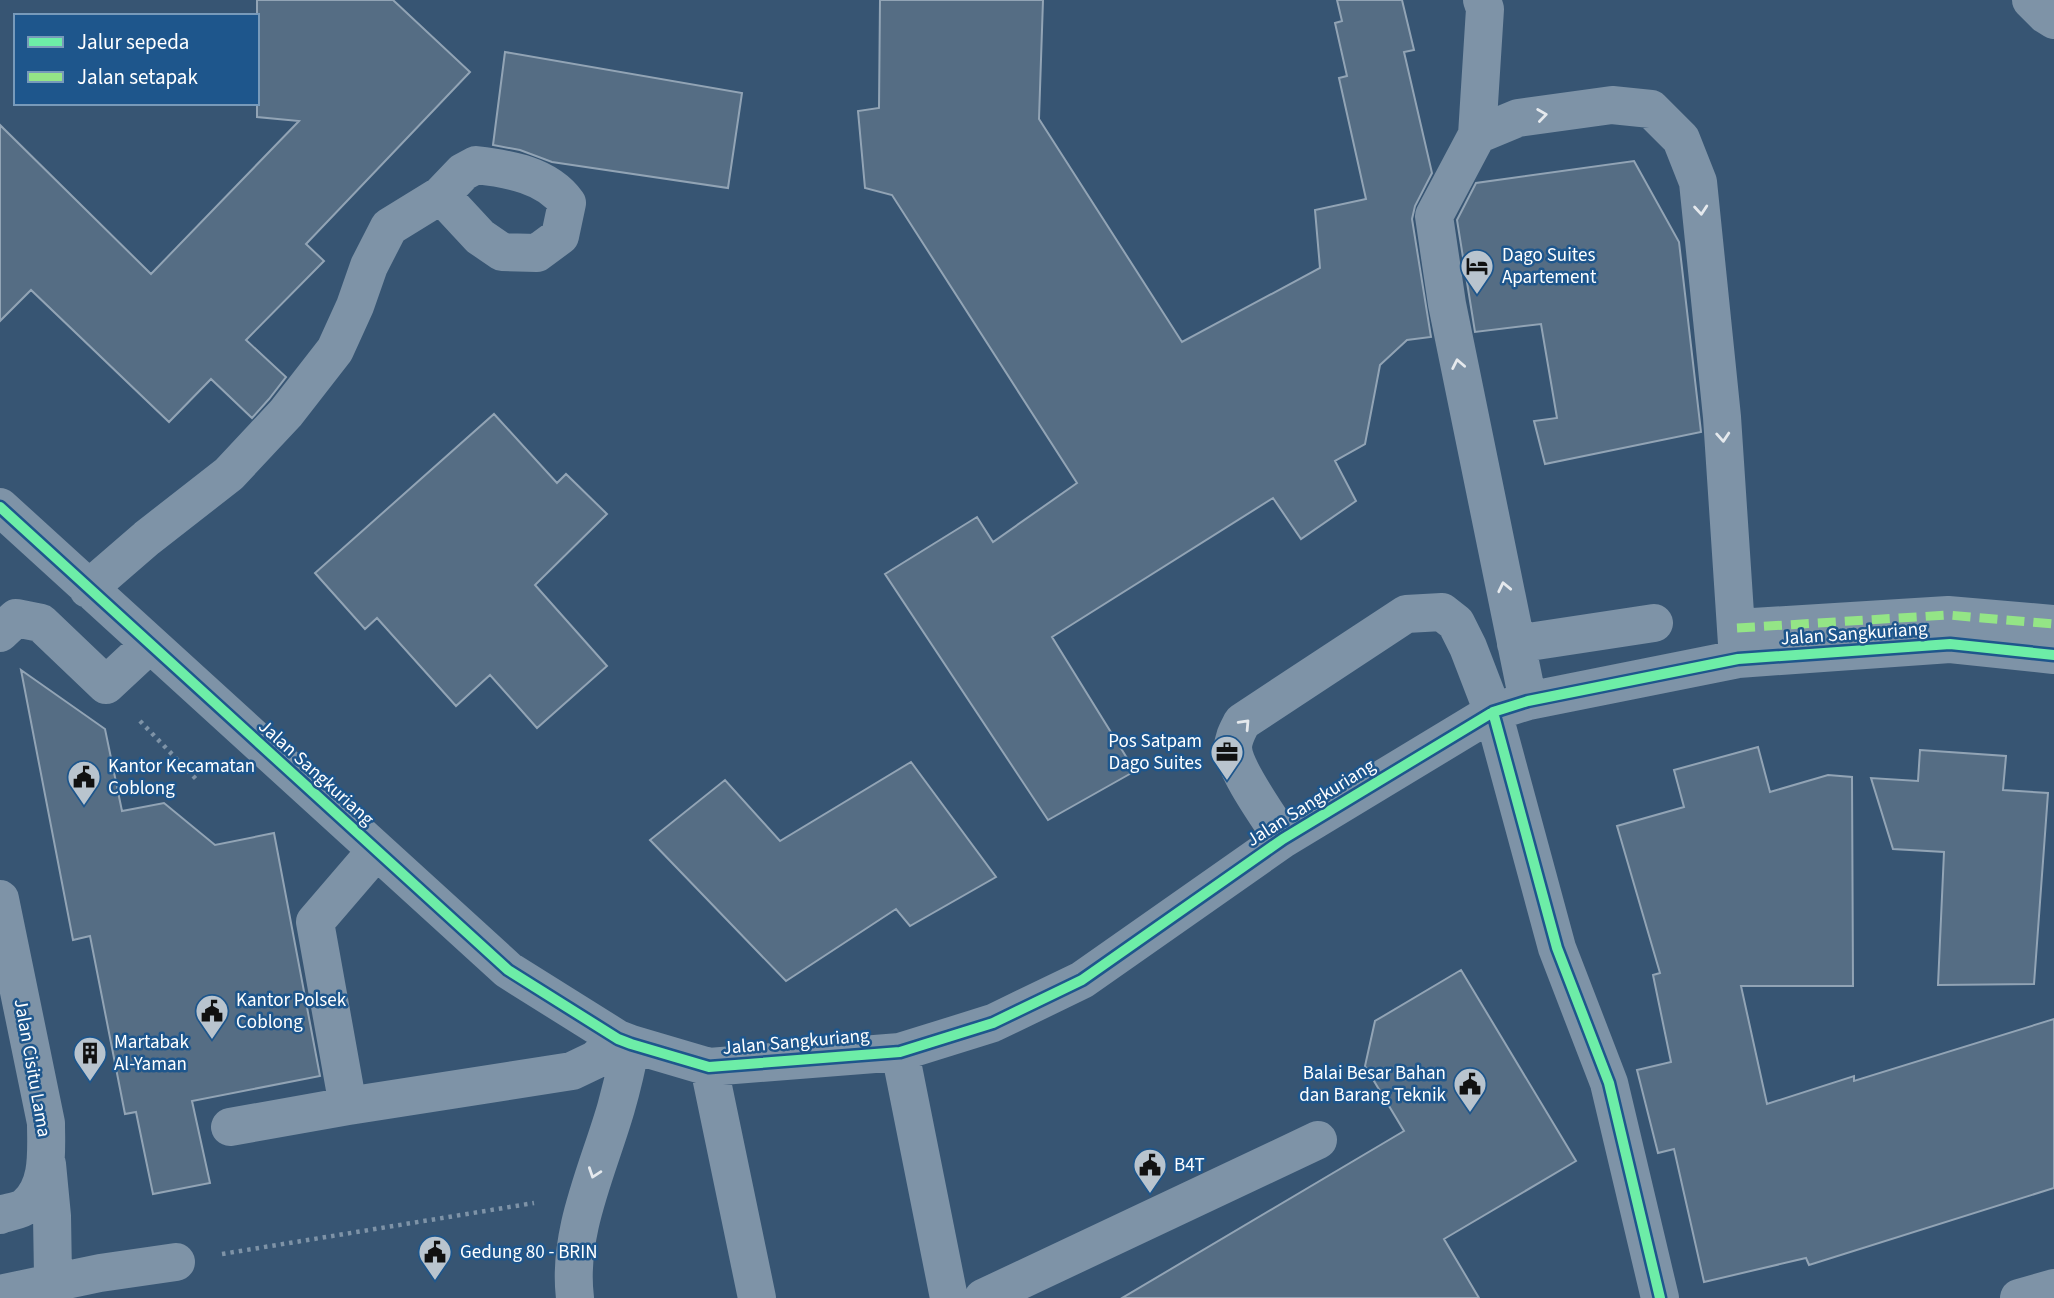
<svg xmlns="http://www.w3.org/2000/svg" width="2054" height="1298" font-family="'Source Sans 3',sans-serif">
	<rect width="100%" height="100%" fill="#375573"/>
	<path fill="#556d84" stroke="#92a4b5" stroke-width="2" d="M 257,0 L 393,0 L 470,72 L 306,244 L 324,261 L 246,340 L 286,377 L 269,399 L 252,418 L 211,379 L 169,422 L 31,290 L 0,321 L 0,125 L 151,274 L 299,121 L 257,117 Z
		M 880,0 L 1043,0 L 1039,119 L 1182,342 L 1320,268 L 1315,210 L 1366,199 L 1339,78 L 1347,76 L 1335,23 L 1342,21 L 1337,0 L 1402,0 L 1414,50 L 1404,52 L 1432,173 L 1415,206 L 1412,219 L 1431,337 L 1407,340 L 1380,365 L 1365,444 L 1335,461 L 1356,501 L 1301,539 L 1273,498 L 1052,637 L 1135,771 L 1048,820 L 885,574 L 977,517 L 993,542 L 1077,483 L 892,195 L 865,188 L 858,111 L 879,108 Z
		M 505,52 L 742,93 L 728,188 L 552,162 L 520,150 L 493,145 Z
		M 1634,161 L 1679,242 L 1701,432 L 1545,464 L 1534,421 L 1557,418 L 1541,324 L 1475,332 L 1457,220 L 1476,183 Z
		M 494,414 L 557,483 L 566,474 L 607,514 L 535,585 L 607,666 L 537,728 L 490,675 L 456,706 L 377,618 L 365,629 L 315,573 Z
		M 21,670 L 105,729 L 122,811 L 164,803 L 215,845 L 274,833 L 320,1076 L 192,1101 L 210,1183 L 153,1194 L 136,1112 L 125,1114 L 90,936 L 73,940 Z
		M 1758,747 L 1770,792 L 1828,775 L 1852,777 L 1853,986 L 1741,986 L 1767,1104 L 1854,1076 L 1854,1081 L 2054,1019 L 2054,1188 L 1809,1265 L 1806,1258 L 1704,1282 L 1674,1149 L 1658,1153 L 1637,1070 L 1671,1062 L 1653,975 L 1660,973 L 1617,826 L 1684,807 L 1674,770 Z
		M 1920,750 L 2006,756 L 2003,790 L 2048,793 L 2034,984 L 1938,985 L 1944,852 L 1893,849 L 1871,778 L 1918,781 Z
		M 911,762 L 996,877 L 910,926 L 896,909 L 786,981 L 650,840 L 725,780 L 780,841 Z
		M 1461,970 L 1576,1161 L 1444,1239 L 1479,1298 L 1122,1298 L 1404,1131 L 1365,1066 L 1375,1021 Z"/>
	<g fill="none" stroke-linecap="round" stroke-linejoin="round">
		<path stroke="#7e93a7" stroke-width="4.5" stroke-dasharray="3.5 5" stroke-linecap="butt" d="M 140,721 L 196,779
			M 222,1254 L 534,1203"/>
		<path stroke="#7e93a7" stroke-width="38" d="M 1482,0 L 1485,9 L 1477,135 L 1434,216 L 1447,304 L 1528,701
			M 2031,0 L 2046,15 L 2054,20
			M 1477,135 L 1518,118 L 1612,105 L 1651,109 L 1681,139 L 1698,182 L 1722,417 L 1738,659
			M 0,507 L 508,970 L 618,1039 L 631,1044 L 709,1067 L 900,1052 L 993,1023 L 1082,980 L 1283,839 L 1493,712 L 1528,701 L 1738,659 L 1950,644 L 2054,655
			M 88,589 L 147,538 L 229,474 L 286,413 L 335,350 L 355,306 L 369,266 L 389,227 L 441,195 L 463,172 L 476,165 C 509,169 547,175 567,203 L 560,236 L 537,253 L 502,252 L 480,237 L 441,195
			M 1737,628 L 1948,615 L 2054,624
			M 0,633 L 16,618 L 41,623 L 106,685 L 149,645
			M 1516,644 L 1654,623
			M 1283,839 C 1270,819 1234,769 1233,748 C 1233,738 1238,730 1242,722 L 1406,614 L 1442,612 L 1456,623 L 1468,647 L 1493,712 L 1557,948 L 1609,1083 L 1660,1298
			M 0,899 L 46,1123 C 46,1150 50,1186 26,1206 C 20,1211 7,1212 0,1215
			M 900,1052 L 949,1298
			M 709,1067 L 757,1298
			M 348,1106 L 315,922 L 376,851
			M 230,1127 L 348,1106 L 572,1071 L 595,1060 L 618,1039
			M 42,1285 L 100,1273 L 176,1262
			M 0,1294 L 42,1285 L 53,1276 L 52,1216 L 47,1164
			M 575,1298 C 567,1233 598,1170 616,1108 C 622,1087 627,1066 631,1044
			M 983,1298 L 1318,1140
			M 2019,1298 L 2054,1288"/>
		<path stroke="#94e586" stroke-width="9" stroke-dasharray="18 9" stroke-linecap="butt" d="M 1737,628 L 1948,615 L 2054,624"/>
		<defs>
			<path id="cycleway" d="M 0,507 L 508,970 L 618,1039 L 631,1044 L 709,1067 L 900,1052 L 993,1023 L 1082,980 L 1283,839 L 1493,712 L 1528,701 L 1738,659 L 1950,644 L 2054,655
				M 1493,712 L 1557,948 L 1609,1083 L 1660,1298"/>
		</defs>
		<use href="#cycleway" stroke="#1e568c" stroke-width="15"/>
		<use href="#cycleway" stroke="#6deda7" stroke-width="10"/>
	</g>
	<defs><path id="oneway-chevron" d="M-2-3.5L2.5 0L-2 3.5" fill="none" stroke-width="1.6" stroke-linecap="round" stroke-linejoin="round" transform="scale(1.75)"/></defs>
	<g stroke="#e5e9ed">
		<use href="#oneway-chevron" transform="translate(1542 115) rotate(-8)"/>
		<use href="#oneway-chevron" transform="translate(1701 210) rotate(85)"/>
		<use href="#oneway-chevron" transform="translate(1458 364) rotate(-101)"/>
		<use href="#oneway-chevron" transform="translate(1723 437) rotate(86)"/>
		<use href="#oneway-chevron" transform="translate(1504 587) rotate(-102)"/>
		<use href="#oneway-chevron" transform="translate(1245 724) rotate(-47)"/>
		<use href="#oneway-chevron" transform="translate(594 1173) rotate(109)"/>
	</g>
	<defs>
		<symbol id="hotel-pin" viewBox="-11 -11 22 30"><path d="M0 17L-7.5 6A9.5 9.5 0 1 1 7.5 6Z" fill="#b9c4ce" stroke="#1e568c"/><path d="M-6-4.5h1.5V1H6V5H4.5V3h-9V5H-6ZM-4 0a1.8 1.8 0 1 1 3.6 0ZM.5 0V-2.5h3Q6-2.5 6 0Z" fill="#111"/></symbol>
		<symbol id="office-pin" viewBox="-11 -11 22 30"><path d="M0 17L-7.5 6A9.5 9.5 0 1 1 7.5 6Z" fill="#b9c4ce" stroke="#1e568c"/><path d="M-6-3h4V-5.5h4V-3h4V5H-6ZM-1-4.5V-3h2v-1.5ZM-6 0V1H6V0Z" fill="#111"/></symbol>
		<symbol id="civic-pin" viewBox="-11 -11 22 30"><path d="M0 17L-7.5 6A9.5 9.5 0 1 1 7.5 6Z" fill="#b9c4ce" stroke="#1e568c"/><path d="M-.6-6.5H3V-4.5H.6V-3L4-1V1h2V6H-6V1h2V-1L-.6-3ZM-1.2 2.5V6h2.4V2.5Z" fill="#111"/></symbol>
		<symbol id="building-pin" viewBox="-11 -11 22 30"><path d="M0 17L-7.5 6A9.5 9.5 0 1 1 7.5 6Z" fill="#b9c4ce" stroke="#1e568c"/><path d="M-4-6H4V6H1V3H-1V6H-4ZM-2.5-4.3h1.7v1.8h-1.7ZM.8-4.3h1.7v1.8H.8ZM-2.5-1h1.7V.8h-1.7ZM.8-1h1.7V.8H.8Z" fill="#111"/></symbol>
	</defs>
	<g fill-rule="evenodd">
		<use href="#hotel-pin" x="1458" y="247" width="38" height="52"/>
		<use href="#office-pin" x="1208" y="733" width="38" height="52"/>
		<use href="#civic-pin" x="65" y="758" width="38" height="52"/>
		<use href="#civic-pin" x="193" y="992" width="38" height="52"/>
		<use href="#building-pin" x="71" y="1034" width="38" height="52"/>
		<use href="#civic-pin" x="1451" y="1065" width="38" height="52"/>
		<use href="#civic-pin" x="1131" y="1146" width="38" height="52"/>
		<use href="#civic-pin" x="416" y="1233" width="38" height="52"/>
	</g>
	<g text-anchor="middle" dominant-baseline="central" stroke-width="5" stroke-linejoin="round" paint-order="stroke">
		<g font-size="19" fill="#fff" stroke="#1e568c" text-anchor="start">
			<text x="1502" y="255">Dago Suites<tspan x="1502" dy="22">Apartement</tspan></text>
			<text x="1202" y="741" text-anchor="end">Pos Satpam<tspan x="1202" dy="22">Dago Suites</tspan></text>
			<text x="108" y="766">Kantor Kecamatan<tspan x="108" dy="22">Coblong</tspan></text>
			<text x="236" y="1000">Kantor Polsek<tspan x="236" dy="22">Coblong</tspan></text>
			<text x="114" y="1042">Martabak<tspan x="114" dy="22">Al-Yaman</tspan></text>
			<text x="1446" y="1073" text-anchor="end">Balai Besar Bahan<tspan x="1446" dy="22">dan Barang Teknik</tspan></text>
			<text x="1174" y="1165">B4T</text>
			<text x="460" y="1252">Gedung 80 - BRIN</text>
		</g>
		<g font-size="19" fill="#fff" stroke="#1e568c">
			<text transform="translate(1854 634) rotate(-4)">Jalan Sangkuriang</text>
			<text transform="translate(316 773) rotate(42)">Jalan Sangkuriang</text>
			<text transform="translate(1311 803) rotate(-32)">Jalan Sangkuriang</text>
			<text transform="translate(796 1042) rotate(-5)">Jalan Sangkuriang</text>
			<text transform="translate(32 1068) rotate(80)">Jalan Cisitu Lama</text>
		</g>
	</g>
	<rect x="14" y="14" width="245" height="91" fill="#1e568c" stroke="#789aba" stroke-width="2"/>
	<rect x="28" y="37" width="35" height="10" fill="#6deda7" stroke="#789aba" stroke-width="2"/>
	<text x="77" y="49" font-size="21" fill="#ffffff">Jalur sepeda</text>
	<rect x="28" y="72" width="35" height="10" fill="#94e586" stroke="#789aba" stroke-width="2"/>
	<text x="77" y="84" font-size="21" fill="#ffffff">Jalan setapak</text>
</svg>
